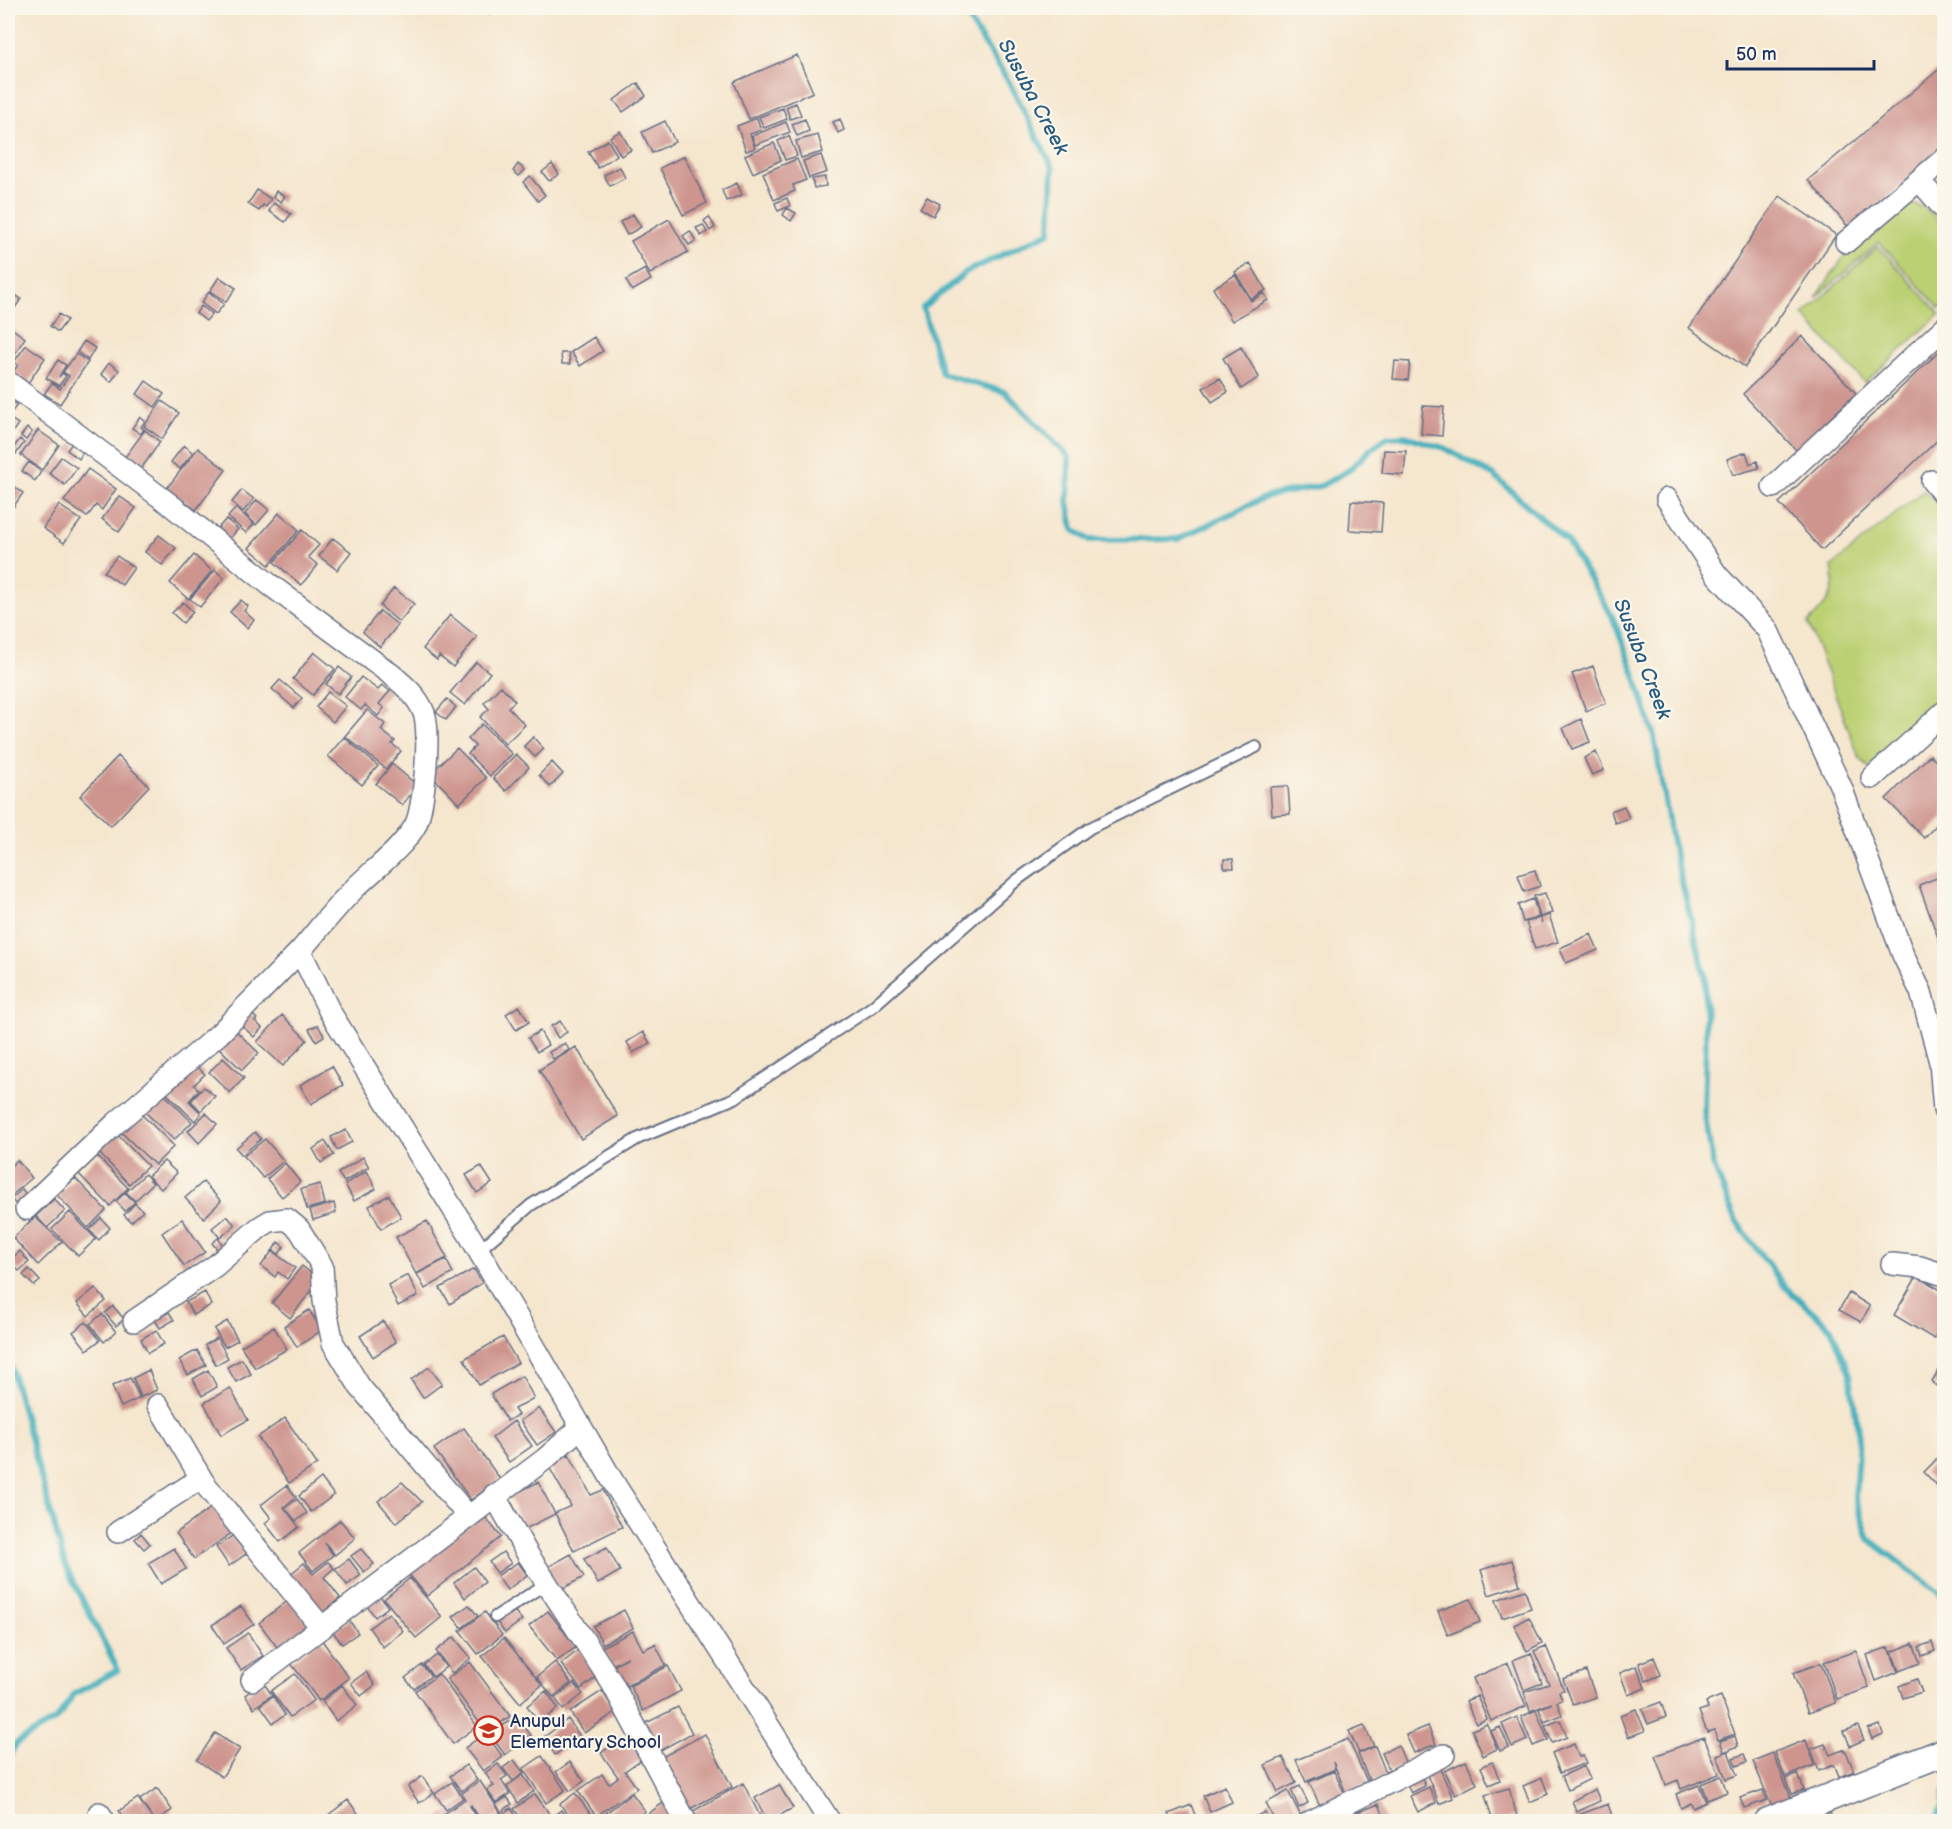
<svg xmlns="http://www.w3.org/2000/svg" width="1952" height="1829" font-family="'Balsamiq Sans',sans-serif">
	<rect width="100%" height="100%" fill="#fbf7ec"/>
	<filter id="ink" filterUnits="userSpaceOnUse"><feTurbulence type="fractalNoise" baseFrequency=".0167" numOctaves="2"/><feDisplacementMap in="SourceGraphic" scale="12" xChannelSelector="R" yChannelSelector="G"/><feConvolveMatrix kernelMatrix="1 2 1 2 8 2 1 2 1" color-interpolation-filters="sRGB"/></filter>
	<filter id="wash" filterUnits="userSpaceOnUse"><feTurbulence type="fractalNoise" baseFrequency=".008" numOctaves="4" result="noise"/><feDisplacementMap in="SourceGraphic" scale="24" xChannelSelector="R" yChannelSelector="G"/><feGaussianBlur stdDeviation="1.35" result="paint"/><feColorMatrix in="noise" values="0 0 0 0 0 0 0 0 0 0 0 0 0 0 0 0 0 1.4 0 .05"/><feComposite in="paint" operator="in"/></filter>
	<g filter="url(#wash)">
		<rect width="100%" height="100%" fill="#f5e6ce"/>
		<path fill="#bbd073" stroke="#6b8068" stroke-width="1.5" d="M 1908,204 C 1925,204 1933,215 1944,226 L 1944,305 L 1940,309 L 1879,242 L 1816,298 L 1847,252 Z
			M 1878,246 L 1940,314 L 1865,383 L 1803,315 Z
			M 1923,491 L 1935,500 L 1944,510 L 1944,697 L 1869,768 L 1859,757 L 1808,623 C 1826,604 1838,595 1832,566 Z"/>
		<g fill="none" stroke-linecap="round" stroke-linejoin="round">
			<path stroke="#3faebb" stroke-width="6" d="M 965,8 L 966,15 L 1009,82 L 1053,168 L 1050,232 L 966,272 L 923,308 L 942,374 L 1005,392 L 1069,457 L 1068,502 L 1073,529 L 1089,540 L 1178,539 L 1268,496 L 1321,486 L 1349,470 L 1372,448 L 1388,437 L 1405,436 L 1444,448 L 1494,476 L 1567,541 L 1612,616 L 1634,672 L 1654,736 L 1672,842 L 1705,976 L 1706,1040 L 1704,1111 L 1713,1164 L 1736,1221 L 1784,1286 L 1831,1328 L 1850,1374 L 1859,1438 L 1855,1499 L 1869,1539 L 1944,1597
				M 8,1357 L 65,1565 L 118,1670 L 74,1694 L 57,1719 L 15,1744 L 8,1760
				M 1936,1822 L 1943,1806 L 1944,1792"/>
		</g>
		<g id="blocks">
			<path fill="#ce958f" d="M 477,8 L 494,8 L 489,15 Z
				M 797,55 L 813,92 L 749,119 L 734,82 Z
				M 1944,65 L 1944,150 L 1850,229 L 1808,180 Z
				M 638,83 L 646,96 L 623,112 L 614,100 Z
				M 796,103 L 801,115 L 790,119 L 786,107 Z
				M 783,108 L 787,119 L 764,128 L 759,117 Z
				M 757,118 L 761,130 L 750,134 L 755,148 L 746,151 L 737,126 Z
				M 805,119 L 809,131 L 797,136 L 792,124 Z
				M 840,119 L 844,130 L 838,133 L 833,122 Z
				M 665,121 L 675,142 L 652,153 L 642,132 Z
				M 786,122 L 790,132 L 755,145 L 752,136 Z
				M 620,131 L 631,150 L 621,156 L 610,137 Z
				M 818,135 L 823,152 L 801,158 L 796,141 Z
				M 789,136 L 797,156 L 785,160 L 778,141 Z
				M 608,140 L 617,155 L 598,168 L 588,152 Z
				M 774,143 L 781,160 L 753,173 L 745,155 Z
				M 821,155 L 827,172 L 809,178 L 803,161 Z
				M 684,156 L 707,203 L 683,215 L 660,168 Z
				M 797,159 L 806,180 L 793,185 L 795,191 L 774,200 L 763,173 Z
				M 518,164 L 525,170 L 519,176 L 513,171 Z
				M 552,164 L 559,174 L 549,181 L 542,172 Z
				M 620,167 L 625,178 L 610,186 L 604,175 Z
				M 530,176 L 545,195 L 538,201 L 523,182 Z
				M 825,177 L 826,186 L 814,188 L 812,179 Z
				M 737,183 L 742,195 L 726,201 L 722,190 Z
				M 257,190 L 271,199 L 266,207 L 263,205 L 259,211 L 248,204 Z
				M 276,191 L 285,196 L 281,202 L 273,197 Z
				M 1780,196 L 1836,235 L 1745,367 L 1689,328 Z
				M 927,197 L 940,204 L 933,216 L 920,208 Z
				M 787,198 L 790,206 L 778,211 L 775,203 Z
				M 274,203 L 291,214 L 285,222 L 269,211 Z
				M 787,208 L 796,213 L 791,221 L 783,215 Z
				M 633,214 L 641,227 L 627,235 L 620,222 Z
				M 709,217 L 715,227 L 710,231 L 704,221 Z
				M 669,219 L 688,252 L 650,274 L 631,241 Z
				M 703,225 L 707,232 L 701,236 L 696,228 Z
				M 690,231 L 696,241 L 689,245 L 683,236 Z
				M 1250,263 L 1266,290 L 1251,299 L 1235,272 Z
				M 645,269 L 651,280 L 632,291 L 626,280 Z
				M 1235,275 L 1251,301 L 1264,293 L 1268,300 L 1232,321 L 1213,288 Z
				M 219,277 L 236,288 L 226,302 L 210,291 Z
				M 8,290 L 21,299 L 8,318 Z
				M 209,292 L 224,304 L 216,314 L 201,303 Z
				M 201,306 L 212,314 L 206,321 L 196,313 Z
				M 59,314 L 67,320 L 58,332 L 50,326 Z
				M 8,326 L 25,338 L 8,364 Z
				M 1802,336 L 1856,393 L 1797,451 L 1743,394 Z
				M 594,337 L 603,351 L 580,366 L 571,352 Z
				M 84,341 L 95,348 L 88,360 L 77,352 Z
				M 26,345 L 45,358 L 28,383 L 13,372 L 18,365 L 14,362 Z
				M 1241,347 L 1259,377 L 1241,389 L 1223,358 Z
				M 1944,347 L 1944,434 L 1822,550 L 1779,503 Z
				M 561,353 L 569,353 L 570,364 L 562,364 Z
				M 76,354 L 88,362 L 60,404 L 44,394 L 52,383 L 60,389 L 69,376 L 63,372 Z
				M 58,360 L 66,365 L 59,377 L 62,373 L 66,376 L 59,386 L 46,378 Z
				M 1395,361 L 1410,362 L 1408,380 L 1393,379 Z
				M 109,363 L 119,370 L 111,382 L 101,374 Z
				M 1220,378 L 1228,392 L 1212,402 L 1203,388 Z
				M 146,381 L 164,394 L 155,407 L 137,394 Z
				M 11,401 L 17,405 L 11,413 L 8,410 L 8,405 Z
				M 162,401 L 179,413 L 162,439 L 144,426 Z
				M 1423,406 L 1444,407 L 1442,436 L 1421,434 Z
				M 8,417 L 18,424 L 8,439 Z
				M 140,417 L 145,421 L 141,427 L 144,429 L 141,434 L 132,428 Z
				M 27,428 L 32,432 L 26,440 L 21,436 Z
				M 38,430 L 59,445 L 42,470 L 21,455 Z
				M 145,430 L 160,442 L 141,469 L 125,457 Z
				M 20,439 L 24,443 L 16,454 L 11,451 Z
				M 72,443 L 83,452 L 79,459 L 67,450 Z
				M 184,445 L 193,453 L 180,469 L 171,462 Z
				M 198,448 L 226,470 L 196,510 L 167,488 Z
				M 1384,450 L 1406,451 L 1404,475 L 1382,473 Z
				M 1746,452 L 1750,464 L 1757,461 L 1759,468 L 1733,475 L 1727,459 Z
				M 61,457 L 77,468 L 65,485 L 49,473 Z
				M 29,462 L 41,472 L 35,481 L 22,471 Z
				M 88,469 L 116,489 L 102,510 L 96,505 L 87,517 L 64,501 Z
				M 8,482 L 23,493 L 12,509 L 8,506 Z
				M 242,490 L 254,499 L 243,512 L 232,502 Z
				M 119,496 L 136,508 L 119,532 L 102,519 Z
				M 257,500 L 269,510 L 256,525 L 245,514 Z
				M 1351,501 L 1383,503 L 1381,532 L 1349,530 Z
				M 59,505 L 81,520 L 64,543 L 43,528 Z
				M 236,508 L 254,524 L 246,533 L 228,517 Z
				M 279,513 L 299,530 L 269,565 L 249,548 Z
				M 226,519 L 238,529 L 226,543 L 214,533 Z
				M 302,530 L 319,545 L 308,557 L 318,565 L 301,585 L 274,562 Z
				M 159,535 L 176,548 L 162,565 L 145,552 Z
				M 333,538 L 351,552 L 337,570 L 319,556 Z
				M 194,555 L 212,571 L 188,599 L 170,583 Z
				M 117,556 L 134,568 L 122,585 L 104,572 Z
				M 215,570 L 224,578 L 200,607 L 190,599 Z
				M 394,588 L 414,604 L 399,622 L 380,606 Z
				M 241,600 L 248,606 L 244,611 L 254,620 L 247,628 L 230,612 Z
				M 183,602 L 193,612 L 183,623 L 172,613 Z
				M 380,611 L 398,625 L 380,647 L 363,632 Z
				M 450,615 L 477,637 L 453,667 L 439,656 L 437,660 L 423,649 Z
				M 314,652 L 335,669 L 313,695 L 293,679 Z
				M 476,662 L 490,673 L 465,705 L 450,693 Z
				M 1593,666 L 1606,703 L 1586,711 L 1572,674 Z
				M 339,667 L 351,677 L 338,694 L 326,684 Z
				M 361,677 L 378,690 L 382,685 L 390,691 L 379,704 L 384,708 L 378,716 L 365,705 L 361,710 L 345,697 Z
				M 280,680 L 302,698 L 294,708 L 272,689 Z
				M 501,686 L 515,701 L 508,707 L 525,725 L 505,744 L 480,717 L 489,709 L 484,703 Z
				M 328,692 L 346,706 L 333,722 L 316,707 Z
				M 447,699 L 456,707 L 446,720 L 436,712 Z
				M 367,710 L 385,724 L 381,730 L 395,741 L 392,744 L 401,751 L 386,769 L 345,736 Z
				M 1581,719 L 1590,742 L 1572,749 L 1563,728 Z
				M 482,724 L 512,754 L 490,776 L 468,754 L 475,746 L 468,739 Z
				M 344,737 L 378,766 L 362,785 L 328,756 Z
				M 533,737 L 544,749 L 535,757 L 524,746 Z
				M 457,748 L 486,778 L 459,804 L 430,774 Z
				M 1596,752 L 1604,770 L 1592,775 L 1584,758 Z
				M 516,754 L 529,767 L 506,791 L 493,778 Z
				M 1930,755 L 1944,769 L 1944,817 L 1924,838 L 1886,799 Z
				M 118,756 L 149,786 L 111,826 L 80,796 Z
				M 552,762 L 563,774 L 550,787 L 539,775 Z
				M 392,764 L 418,786 L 402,805 L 376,784 Z
				M 1288,786 L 1290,814 L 1272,815 L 1270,787 Z
				M 1624,806 L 1629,818 L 1615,823 L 1611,811 Z
				M 1224,859 L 1233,859 L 1234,868 L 1224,868 Z
				M 1535,870 L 1540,886 L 1524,892 L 1518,875 Z
				M 1944,875 L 1944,945 L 1941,946 L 1919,885 Z
				M 1545,893 L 1552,913 L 1540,917 L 1534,896 Z
				M 1533,899 L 1539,917 L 1523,922 L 1518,905 Z
				M 1549,915 L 1558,942 L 1535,949 L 1526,922 L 1540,918 L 1542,923 L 1540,918 Z
				M 1591,934 L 1598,950 L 1566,963 L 1560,948 Z
				M 519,1006 L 529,1022 L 516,1030 L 506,1014 Z
				M 248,1010 L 257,1019 L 255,1021 L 262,1028 L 254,1037 L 238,1022 Z
				M 282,1015 L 307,1040 L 283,1066 L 257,1042 Z
				M 560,1021 L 567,1032 L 558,1038 L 551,1026 Z
				M 318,1025 L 324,1036 L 316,1041 L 309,1029 Z
				M 235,1030 L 259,1053 L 242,1070 L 218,1047 Z
				M 540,1031 L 548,1045 L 537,1052 L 528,1038 Z
				M 643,1032 L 650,1043 L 633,1053 L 627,1042 Z
				M 565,1043 L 569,1050 L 553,1059 L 549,1052 Z
				M 576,1047 L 618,1116 L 581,1139 L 539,1070 Z
				M 223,1058 L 244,1078 L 230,1093 L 209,1072 Z
				M 191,1062 L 205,1074 L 194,1085 L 199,1090 L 189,1101 L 201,1113 L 195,1121 L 164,1091 L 177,1077 L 183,1082 L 177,1076 Z
				M 332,1066 L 343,1085 L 311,1104 L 300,1085 Z
				M 204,1087 L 215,1096 L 201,1111 L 191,1101 Z
				M 161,1091 L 192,1122 L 174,1140 L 143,1110 Z
				M 139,1112 L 174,1146 L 155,1165 L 120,1131 Z
				M 206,1113 L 217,1124 L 199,1143 L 188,1131 Z
				M 346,1130 L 352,1142 L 337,1150 L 331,1137 Z
				M 255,1132 L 261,1139 L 242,1155 L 236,1148 Z
				M 116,1133 L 148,1166 L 129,1184 L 98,1152 Z
				M 265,1139 L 284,1161 L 263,1178 L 244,1156 Z
				M 325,1141 L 334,1155 L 321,1163 L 313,1149 Z
				M 97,1156 L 128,1188 L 110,1206 L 79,1174 Z
				M 363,1157 L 369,1167 L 344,1182 L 338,1173 Z
				M 17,1160 L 32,1178 L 12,1195 L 8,1190 L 8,1169 Z
				M 164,1161 L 177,1173 L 161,1189 L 148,1176 Z
				M 285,1163 L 300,1182 L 282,1197 L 267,1179 Z
				M 481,1166 L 492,1183 L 477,1193 L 466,1175 Z
				M 367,1171 L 376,1189 L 354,1201 L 345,1184 Z
				M 145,1174 L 153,1183 L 135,1201 L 126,1192 Z
				M 75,1178 L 106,1210 L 88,1228 L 57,1195 Z
				M 203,1182 L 221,1201 L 204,1218 L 185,1198 Z
				M 320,1184 L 325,1204 L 307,1209 L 301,1189 Z
				M 22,1189 L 29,1198 L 18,1207 L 11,1199 Z
				M 125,1193 L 135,1202 L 125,1211 L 116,1201 Z
				M 389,1195 L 401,1217 L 381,1229 L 369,1206 Z
				M 54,1199 L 65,1211 L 47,1228 L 36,1216 Z
				M 135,1203 L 143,1211 L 131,1222 L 124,1215 Z
				M 334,1203 L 336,1213 L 313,1220 L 310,1210 Z
				M 70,1212 L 96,1239 L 78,1256 L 52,1229 Z
				M 227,1216 L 235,1225 L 220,1238 L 212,1228 Z
				M 35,1217 L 62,1242 L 38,1265 L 13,1238 Z
				M 101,1218 L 110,1228 L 99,1240 L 89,1230 Z
				M 182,1219 L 205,1252 L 184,1266 L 162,1233 Z
				M 427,1221 L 447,1258 L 416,1274 L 396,1237 Z
				M 218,1238 L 226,1250 L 221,1254 L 212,1243 Z
				M 278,1242 L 284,1247 L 279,1254 L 273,1250 Z
				M 20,1251 L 29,1262 L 19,1271 L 9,1261 Z
				M 272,1251 L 295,1268 L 287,1279 L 278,1272 L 275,1277 L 261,1266 Z
				M 446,1259 L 453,1273 L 425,1289 L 417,1274 Z
				M 302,1266 L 320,1280 L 290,1318 L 272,1303 Z
				M 29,1269 L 40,1281 L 34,1286 L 23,1275 Z
				M 474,1269 L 482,1283 L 450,1304 L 440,1288 Z
				M 408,1275 L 418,1296 L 398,1306 L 388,1285 Z
				M 1917,1276 L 1944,1292 L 1944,1321 L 1934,1339 L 1894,1315 Z
				M 95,1288 L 106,1301 L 88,1316 L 77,1303 Z
				M 205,1292 L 211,1305 L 193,1315 L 186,1302 Z
				M 1849,1293 L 1870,1306 L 1861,1322 L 1839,1310 Z
				M 113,1306 L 124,1319 L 116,1326 L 105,1313 Z
				M 309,1310 L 322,1330 L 297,1347 L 284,1326 Z
				M 169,1312 L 174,1320 L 160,1328 L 155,1320 Z
				M 102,1314 L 116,1332 L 104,1342 L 90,1324 Z
				M 227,1321 L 238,1340 L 225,1347 L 214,1329 Z
				M 383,1321 L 396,1342 L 373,1357 L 360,1336 Z
				M 86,1322 L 100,1340 L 87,1350 L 73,1332 Z
				M 274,1327 L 287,1349 L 255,1368 L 241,1346 Z
				M 156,1330 L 164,1344 L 148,1353 L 141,1339 Z
				M 503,1337 L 518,1363 L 479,1385 L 464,1359 Z
				M 217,1338 L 228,1358 L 216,1365 L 205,1345 Z
				M 197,1350 L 206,1365 L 188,1375 L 179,1360 Z
				M 242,1359 L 251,1374 L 236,1382 L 227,1367 Z
				M 1944,1362 L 1944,1381 L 1940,1388 L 1932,1382 Z
				M 429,1367 L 442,1384 L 423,1398 L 411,1380 Z
				M 149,1370 L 157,1390 L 141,1397 L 133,1378 Z
				M 208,1370 L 217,1387 L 202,1396 L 193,1379 Z
				M 522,1376 L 534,1398 L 514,1409 L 518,1415 L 507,1421 L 491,1394 Z
				M 130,1378 L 140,1398 L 121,1407 L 112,1386 Z
				M 230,1388 L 248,1420 L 221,1435 L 204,1403 Z
				M 539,1408 L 556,1432 L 537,1445 L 520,1421 Z
				M 285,1418 L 317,1464 L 289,1483 L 258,1437 Z
				M 514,1421 L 532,1446 L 509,1462 L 492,1438 Z
				M 464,1428 L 500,1479 L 471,1500 L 434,1449 Z
				M 1944,1452 L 1944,1493 L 1924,1472 Z
				M 569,1454 L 591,1495 L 603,1490 L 622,1527 L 574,1551 L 555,1513 L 571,1506 L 548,1465 Z
				M 321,1478 L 334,1495 L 311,1512 L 299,1496 Z
				M 402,1482 L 422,1502 L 396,1523 L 378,1501 Z
				M 538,1482 L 555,1514 L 525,1529 L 509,1497 Z
				M 287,1485 L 296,1497 L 284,1507 L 299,1527 L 280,1542 L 265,1523 L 271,1518 L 261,1505 Z
				M 297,1499 L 307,1513 L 296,1521 L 285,1508 Z
				M 215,1505 L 233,1532 L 194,1559 L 176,1533 Z
				M 483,1514 L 501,1537 L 427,1596 L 408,1573 Z
				M 340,1520 L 355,1538 L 335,1555 L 325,1543 L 333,1555 L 313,1571 L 299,1553 Z
				M 141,1533 L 150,1544 L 144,1549 L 135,1539 Z
				M 237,1533 L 250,1551 L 229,1566 L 216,1547 Z
				M 607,1547 L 620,1571 L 598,1584 L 584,1559 Z
				M 174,1548 L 186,1569 L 161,1584 L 148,1563 Z
				M 361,1549 L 374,1564 L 364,1572 L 351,1556 Z
				M 503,1552 L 511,1563 L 497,1573 L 489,1562 Z
				M 571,1554 L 584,1577 L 558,1591 L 546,1568 Z
				M 349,1559 L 361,1575 L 347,1585 L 335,1569 Z
				M 1512,1560 L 1520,1585 L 1489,1595 L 1481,1570 Z
				M 328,1562 L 334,1568 L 324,1577 L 340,1598 L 321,1614 L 289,1575 L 304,1563 L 313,1574 Z
				M 518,1562 L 527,1575 L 507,1590 L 497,1576 Z
				M 474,1567 L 485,1582 L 465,1598 L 454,1583 Z
				M 410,1578 L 442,1617 L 416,1638 L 384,1599 Z
				M 1525,1590 L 1531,1608 L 1502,1618 L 1496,1600 Z
				M 380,1596 L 388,1607 L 375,1617 L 367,1606 Z
				M 290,1599 L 311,1627 L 280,1651 L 259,1623 Z
				M 1471,1599 L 1480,1622 L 1448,1635 L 1438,1611 Z
				M 469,1605 L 478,1616 L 462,1628 L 453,1617 Z
				M 241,1606 L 254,1624 L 224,1644 L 212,1625 Z
				M 512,1608 L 522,1620 L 505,1633 L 496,1621 Z
				M 624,1610 L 633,1628 L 603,1644 L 593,1626 Z
				M 548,1611 L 576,1647 L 557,1661 L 529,1626 Z
				M 485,1612 L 502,1635 L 478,1654 L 460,1631 Z
				M 389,1613 L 403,1631 L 383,1647 L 369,1628 Z
				M 1529,1617 L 1542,1643 L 1527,1651 L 1514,1625 Z
				M 349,1620 L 358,1633 L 342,1644 L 333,1632 Z
				M 633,1631 L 643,1650 L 655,1644 L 666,1665 L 623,1688 L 612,1667 L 628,1657 L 611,1666 L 602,1647 Z
				M 248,1633 L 263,1656 L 241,1670 L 226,1648 Z
				M 454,1637 L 471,1658 L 452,1673 L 436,1651 Z
				M 504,1638 L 542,1685 L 520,1703 L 482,1656 Z
				M 321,1639 L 349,1678 L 319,1701 L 290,1662 Z
				M 1932,1642 L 1935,1651 L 1922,1656 L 1919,1647 Z
				M 1913,1643 L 1920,1663 L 1899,1671 L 1892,1652 Z
				M 1546,1646 L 1564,1690 L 1559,1691 L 1562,1700 L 1557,1702 L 1562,1715 L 1544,1722 L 1539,1709 L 1552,1703 L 1530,1711 L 1524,1692 L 1549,1684 L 1534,1651 Z
				M 1889,1647 L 1898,1672 L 1876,1681 L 1867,1655 Z
				M 580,1649 L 599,1675 L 581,1689 L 561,1664 Z
				M 1856,1651 L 1869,1688 L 1837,1699 L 1824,1662 Z
				M 1531,1653 L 1542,1683 L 1524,1690 L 1513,1660 Z
				M 437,1655 L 446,1667 L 433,1677 L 424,1665 Z
				M 1654,1657 L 1661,1675 L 1646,1681 L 1639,1663 Z
				M 470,1662 L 510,1716 L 487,1733 L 447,1679 Z
				M 555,1662 L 571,1683 L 553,1697 L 537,1677 Z
				M 1508,1663 L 1526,1706 L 1491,1721 L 1473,1678 Z
				M 1821,1663 L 1836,1703 L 1808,1713 L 1793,1673 Z
				M 422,1665 L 431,1676 L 414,1689 L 405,1678 Z
				M 668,1666 L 681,1691 L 643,1711 L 630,1686 Z
				M 1637,1666 L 1645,1688 L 1628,1695 L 1620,1673 Z
				M 1586,1671 L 1596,1697 L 1573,1705 L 1563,1679 Z
				M 366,1672 L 375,1685 L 361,1696 L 351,1683 Z
				M 295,1674 L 314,1700 L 290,1717 L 271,1691 Z
				M 439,1674 L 477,1726 L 453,1744 L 415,1691 Z
				M 1917,1679 L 1922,1692 L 1903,1698 L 1899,1686 Z
				M 263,1682 L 272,1695 L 254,1708 L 245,1695 Z
				M 574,1683 L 583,1694 L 563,1710 L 555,1698 Z
				M 342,1685 L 357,1705 L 336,1721 L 322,1701 Z
				M 546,1691 L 558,1708 L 539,1723 L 527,1706 Z
				M 602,1691 L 616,1712 L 584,1733 L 570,1712 Z
				M 273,1696 L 285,1715 L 273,1723 L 260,1705 Z
				M 1477,1696 L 1487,1719 L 1476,1724 L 1466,1701 Z
				M 1721,1696 L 1735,1734 L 1718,1740 L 1714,1730 L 1707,1732 L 1699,1711 L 1708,1708 L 1706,1702 Z
				M 1661,1702 L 1666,1717 L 1648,1724 L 1642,1709 Z
				M 678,1707 L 692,1733 L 659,1751 L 644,1724 Z
				M 1636,1709 L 1645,1731 L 1628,1737 L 1620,1715 Z
				M 1536,1710 L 1548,1740 L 1533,1746 L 1521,1717 Z
				M 516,1716 L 531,1735 L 505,1755 L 490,1735 Z
				M 1517,1717 L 1527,1740 L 1512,1747 L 1502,1724 Z
				M 568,1719 L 580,1736 L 555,1755 L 543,1738 Z
				M 1560,1720 L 1567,1737 L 1552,1743 L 1545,1726 Z
				M 1487,1724 L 1497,1749 L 1483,1756 L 1472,1730 Z
				M 1364,1725 L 1374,1746 L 1359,1753 L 1349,1731 Z
				M 1880,1725 L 1883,1734 L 1872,1739 L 1868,1729 Z
				M 1428,1726 L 1436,1744 L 1414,1753 L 1406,1735 Z
				M 1858,1726 L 1864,1740 L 1850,1746 L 1844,1731 Z
				M 1500,1727 L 1509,1747 L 1500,1751 L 1491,1731 Z
				M 215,1733 L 240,1749 L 222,1777 L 197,1760 Z
				M 485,1733 L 503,1757 L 483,1771 L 465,1748 Z
				M 705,1734 L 732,1787 L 688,1810 L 660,1758 Z
				M 1735,1736 L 1738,1746 L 1724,1752 L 1720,1741 Z
				M 1704,1737 L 1719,1774 L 1681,1789 L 1678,1780 L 1666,1785 L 1655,1756 Z
				M 622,1738 L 627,1745 L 635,1739 L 646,1756 L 625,1771 L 637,1788 L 596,1816 L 578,1791 L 602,1774 L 609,1784 L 618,1777 L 601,1753 Z
				M 1348,1739 L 1368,1783 L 1346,1793 L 1333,1762 L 1335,1769 L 1306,1782 L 1296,1760 Z
				M 1806,1740 L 1815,1765 L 1785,1777 L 1775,1752 Z
				M 1574,1744 L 1579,1757 L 1583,1756 L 1586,1763 L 1560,1773 L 1552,1753 Z
				M 1825,1744 L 1830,1755 L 1845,1749 L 1854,1771 L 1839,1777 L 1834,1765 L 1819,1771 L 1811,1749 Z
				M 1398,1745 L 1406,1764 L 1390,1771 L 1382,1753 Z
				M 1375,1746 L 1387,1775 L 1370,1782 L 1358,1754 Z
				M 1728,1751 L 1737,1775 L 1726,1779 L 1717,1755 Z
				M 1773,1753 L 1792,1800 L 1772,1807 L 1753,1761 Z
				M 1744,1754 L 1747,1762 L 1736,1766 L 1733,1758 Z
				M 542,1756 L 565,1790 L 546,1803 L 523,1769 Z
				M 1283,1757 L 1296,1783 L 1278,1792 L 1265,1765 Z
				M 514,1760 L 524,1773 L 513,1781 L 503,1768 Z
				M 1466,1761 L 1477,1784 L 1455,1795 L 1444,1771 Z
				M 570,1762 L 584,1781 L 570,1791 L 556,1772 Z
				M 1492,1762 L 1500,1780 L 1489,1785 L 1481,1767 Z
				M 498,1764 L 507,1776 L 501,1780 L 510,1794 L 496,1803 L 487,1790 L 494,1786 L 485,1773 Z
				M 466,1765 L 477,1780 L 461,1791 L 450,1776 Z
				M 1584,1766 L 1590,1779 L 1568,1790 L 1562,1776 Z
				M 1440,1769 L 1453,1798 L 1439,1804 L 1427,1775 Z
				M 1334,1771 L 1347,1799 L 1322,1810 L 1309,1782 Z
				M 1798,1774 L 1804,1790 L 1792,1794 L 1786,1779 Z
				M 523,1775 L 534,1791 L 518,1803 L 507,1786 Z
				M 422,1776 L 434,1793 L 419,1803 L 408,1787 Z
				M 1421,1776 L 1425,1786 L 1411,1793 L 1406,1783 Z
				M 1721,1776 L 1727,1792 L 1707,1800 L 1701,1784 Z
				M 1542,1778 L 1548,1794 L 1530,1802 L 1523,1786 Z
				M 480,1781 L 501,1813 L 489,1822 L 482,1822 L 471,1805 L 470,1806 L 480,1822 L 433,1822 L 465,1799 L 462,1793 Z
				M 452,1782 L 463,1798 L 446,1810 L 435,1794 Z
				M 743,1783 L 763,1822 L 699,1822 L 693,1811 Z
				M 779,1785 L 793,1808 L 768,1822 L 755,1798 Z
				M 1699,1785 L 1706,1802 L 1693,1808 L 1691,1803 L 1681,1808 L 1676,1794 Z
				M 1225,1786 L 1232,1802 L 1210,1812 L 1203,1796 Z
				M 1300,1786 L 1308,1803 L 1299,1808 L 1291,1790 Z
				M 1429,1787 L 1436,1803 L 1418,1812 L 1410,1796 Z
				M 157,1788 L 172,1810 L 155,1822 L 140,1800 Z
				M 1509,1788 L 1517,1816 L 1493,1822 L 1485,1795 Z
				M 1595,1789 L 1600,1801 L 1577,1812 L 1572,1801 Z
				M 1763,1790 L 1767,1800 L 1744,1808 L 1740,1798 Z
				M 1288,1791 L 1302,1818 L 1295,1822 L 1275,1822 L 1266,1803 Z
				M 575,1793 L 590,1813 L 578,1822 L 573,1822 L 560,1804 Z
				M 632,1793 L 645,1811 L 631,1822 L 612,1822 L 606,1813 Z
				M 535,1794 L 551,1816 L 543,1822 L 524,1822 L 514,1809 Z
				M 507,1797 L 512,1804 L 501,1812 L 496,1804 Z
				M 138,1798 L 153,1820 L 150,1822 L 126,1822 L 119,1811 Z
				M 348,1800 L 362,1819 L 360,1822 L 319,1822 Z
				M 667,1800 L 682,1822 L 653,1822 L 648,1814 Z
				M 1379,1804 L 1386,1822 L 1347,1822 L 1345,1817 Z
				M 1608,1804 L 1614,1822 L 1574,1822 L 1573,1817 Z
				M 1191,1805 L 1198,1822 L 1173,1822 L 1169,1814 Z
				M 511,1808 L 520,1822 L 491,1822 Z
				M 561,1810 L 570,1822 L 545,1822 Z
				M 1265,1812 L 1269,1822 L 1244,1822 Z
				M 1830,1813 L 1833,1822 L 1806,1822 L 1806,1821 Z
				M 590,1814 L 596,1822 L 580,1822 Z"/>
		</g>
	</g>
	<g filter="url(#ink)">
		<use href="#blocks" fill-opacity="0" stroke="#676f85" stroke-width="1.5"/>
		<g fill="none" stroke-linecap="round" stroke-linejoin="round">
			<defs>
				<path id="service" d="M 478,1251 L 531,1205 L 637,1139 L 735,1098 L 872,1007 L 1017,880 L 1090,828 L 1256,747
					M 495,1617 L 547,1583"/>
				<path id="minor" d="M 1919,180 L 1944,209
					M 1846,242 L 1944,159
					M 8,382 L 172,506 L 269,584 L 392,675 C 405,686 418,697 424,713 C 431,731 424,810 415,826 C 402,849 373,870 354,889 C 335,908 318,930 300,951 L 330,1012 L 470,1236 L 615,1485 L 830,1822
					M 1932,481 L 1944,495
					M 1773,487 L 1944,328
					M 1667,499 L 1717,575 L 1767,629 L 1841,787 L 1903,955 L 1921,992 L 1940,1062 L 1944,1110
					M 1872,778 L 1944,712
					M 26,1209 L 115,1124 L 219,1034 L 300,951
					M 1892,1264 L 1920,1267 L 1944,1275
					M 134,1321 L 215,1266 L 260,1227 L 270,1221 L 287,1219 L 299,1229 L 322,1266 L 324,1301 L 333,1343 L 360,1387 L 468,1516
					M 158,1405 L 204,1483 L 322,1628
					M 494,1495 L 527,1553 L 612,1683 L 686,1822
					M 118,1532 L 201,1478
					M 252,1680 L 545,1459 L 581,1427
					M 99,1813 L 105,1822
					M 1310,1822 L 1444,1755"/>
				<path id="tertiary" d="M 1767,1822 L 1944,1752"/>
			</defs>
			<use href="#service" stroke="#676f85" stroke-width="14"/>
			<use href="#minor" stroke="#676f85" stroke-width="24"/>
			<use href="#tertiary" stroke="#676f85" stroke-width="30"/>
			<use href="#service" stroke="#fff" stroke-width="10"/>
			<use href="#minor" stroke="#fff" stroke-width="21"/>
			<use href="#tertiary" stroke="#fff" stroke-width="27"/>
		</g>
	</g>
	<defs>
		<symbol id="school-ring" viewBox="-11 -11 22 22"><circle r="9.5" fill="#fbf7ec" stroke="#c8321e" stroke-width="1.5"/><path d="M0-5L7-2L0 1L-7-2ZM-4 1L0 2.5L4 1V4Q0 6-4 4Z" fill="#c8321e"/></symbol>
	</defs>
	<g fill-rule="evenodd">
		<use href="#school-ring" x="472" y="1714" width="33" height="33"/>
	</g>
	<g text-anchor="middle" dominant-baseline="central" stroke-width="4.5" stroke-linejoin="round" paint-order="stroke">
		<g font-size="18" fill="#1b2f5e" stroke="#fbf7ec" text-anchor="start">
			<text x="510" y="1721">Anupul<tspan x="510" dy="21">Elementary School</tspan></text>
		</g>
		<g font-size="20" font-style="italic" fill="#285b7f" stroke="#fbf7ec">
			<text transform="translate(1033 97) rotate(62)">Susuba Creek</text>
			<text transform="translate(1642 659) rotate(69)">Susuba Creek</text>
		</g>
	</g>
	<rect width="1952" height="1829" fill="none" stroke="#fbf7ec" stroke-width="30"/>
	<path d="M1727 60v9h147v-9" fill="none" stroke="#1b2f5e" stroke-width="3"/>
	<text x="1736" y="60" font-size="18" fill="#1b2f5e" stroke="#fbf7ec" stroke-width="4.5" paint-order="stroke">50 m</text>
</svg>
